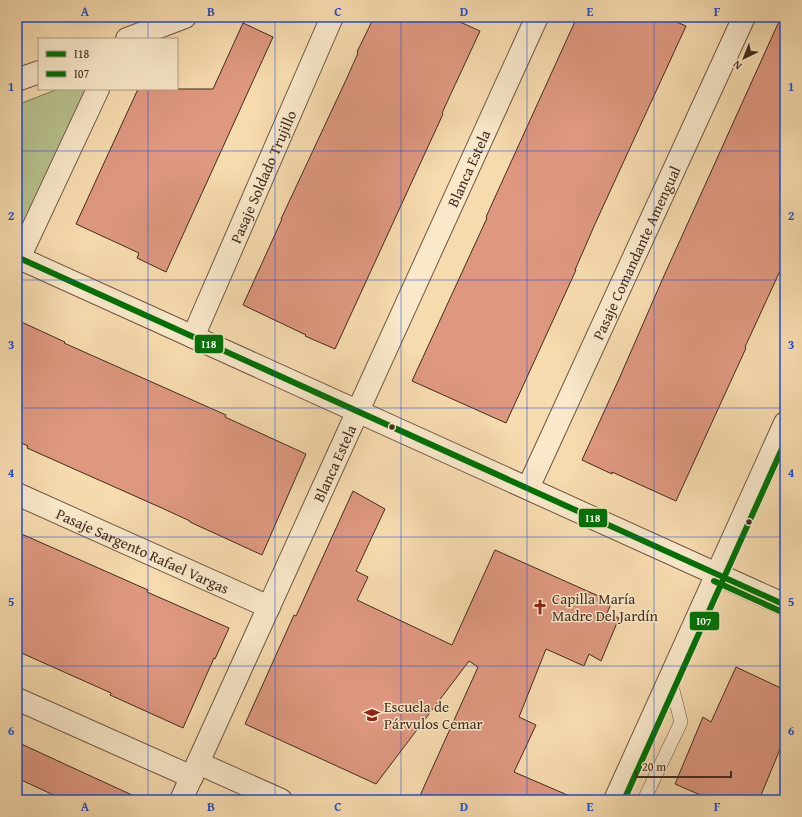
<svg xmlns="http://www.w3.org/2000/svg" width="802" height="817" font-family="'Gentium Book Plus',serif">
	<rect width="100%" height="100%" fill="#f6dbae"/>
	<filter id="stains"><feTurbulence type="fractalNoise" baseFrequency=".005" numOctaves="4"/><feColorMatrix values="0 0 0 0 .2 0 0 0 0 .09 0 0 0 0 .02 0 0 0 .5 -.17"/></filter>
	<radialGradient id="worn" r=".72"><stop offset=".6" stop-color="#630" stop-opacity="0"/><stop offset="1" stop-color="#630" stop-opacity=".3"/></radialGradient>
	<path fill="#b7c18e" stroke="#7c7657" d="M 58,89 L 88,89 L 24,226 L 17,223 L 17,105 Z"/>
	<path fill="#de9880" stroke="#422b20" d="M 374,17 L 449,17 L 480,31 L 442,113 L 443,114 L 335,349 L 305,336 L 306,335 L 243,305 L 282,219 L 281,219 L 346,80 L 358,53 L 357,52 Z
		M 577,17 L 665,17 L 686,26 L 595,224 L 575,270 L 576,270 L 506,423 L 412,381 L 487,218 L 486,217 Z
		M 781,17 L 785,17 L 785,260 L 745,347 L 746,348 L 676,501 L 612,472 L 612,474 L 582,460 L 619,379 L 663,278 Z
		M 243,23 L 273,37 L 166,272 L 137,258 L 139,253 L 76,224 L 138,89 L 213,89 Z
		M 17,320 L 65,342 L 64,343 L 226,415 L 225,417 L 306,454 L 262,555 L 190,522 L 190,521 L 164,509 L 27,448 L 28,446 L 17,441 Z
		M 353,491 L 385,509 L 356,571 L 368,577 L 357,600 L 452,645 L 495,550 L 612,602 L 607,613 L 619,618 L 601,661 L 589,654 L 584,666 L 546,649 L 519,717 L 536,725 L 514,772 L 579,800 L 418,800 L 478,667 L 469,661 L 376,784 L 245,724 L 294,615 L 296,616 Z
		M 17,532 L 148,590 L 147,592 L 229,628 L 215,659 L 214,658 L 183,728 L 110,695 L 111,693 L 17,651 Z
		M 736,667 L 785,690 L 785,737 L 759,800 L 712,800 L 675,784 L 703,717 L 711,722 Z
		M 17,742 L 71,767 L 143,800 L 64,800 L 17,778 Z"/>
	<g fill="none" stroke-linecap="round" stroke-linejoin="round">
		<defs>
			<path id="service" d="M 644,800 L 681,722 L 670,678"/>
			<g id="minor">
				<path d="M 127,39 L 185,17"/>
				<path d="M 17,80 L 39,72"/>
				<path d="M 17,257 L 785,605"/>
				<path d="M 19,258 L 98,89"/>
				<path id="s1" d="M 193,337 L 332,17"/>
				<path id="s2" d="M 528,488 L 744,17"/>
				<path id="s3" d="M 17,494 L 269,607"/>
				<path d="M 17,699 L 192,777"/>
				<path d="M 198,763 L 281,800"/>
				<path id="s4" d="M 181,800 L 537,17"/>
				<path d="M 615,800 L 785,423"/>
			</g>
		</defs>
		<use href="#service" stroke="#6f5744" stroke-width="14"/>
		<use href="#minor" stroke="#6f5744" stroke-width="24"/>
		<use href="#service" stroke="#f9e8ca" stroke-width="13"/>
		<use href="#minor" stroke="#f9e8ca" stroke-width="22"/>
		<defs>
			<path id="bus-1" d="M 17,257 L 785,605"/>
			<path id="bus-2" d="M 714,581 L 782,612
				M 624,800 L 785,442"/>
		</defs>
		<use href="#bus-1" stroke="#f9e8ca" stroke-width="9"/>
		<use href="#bus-2" stroke="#f9e8ca" stroke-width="9"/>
		<use href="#bus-1" stroke="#007106" stroke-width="6"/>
		<use href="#bus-2" stroke="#007106" stroke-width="6"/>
	</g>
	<path fill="none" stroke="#1d4ed8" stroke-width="1" stroke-opacity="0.55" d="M 148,17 L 148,39M 275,17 L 275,800M 401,17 L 401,800M 527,17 L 527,800M 654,17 L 654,800M 148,89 L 148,800M 17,151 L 785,151M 17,280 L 785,280M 17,408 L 785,408M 17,537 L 785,537M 17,666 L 785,666"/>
	<defs>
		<symbol id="church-bare" viewBox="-9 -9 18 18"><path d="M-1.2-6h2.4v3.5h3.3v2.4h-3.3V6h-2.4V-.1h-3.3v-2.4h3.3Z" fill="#8f2418" stroke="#f9e8ca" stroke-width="2.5" paint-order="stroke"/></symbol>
		<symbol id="school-bare" viewBox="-9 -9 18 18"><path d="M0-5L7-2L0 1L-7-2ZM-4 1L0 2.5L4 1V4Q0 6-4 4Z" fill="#8f2418" stroke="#f9e8ca" stroke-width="2.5" paint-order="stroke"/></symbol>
	</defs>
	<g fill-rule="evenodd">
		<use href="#church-bare" x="529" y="596" width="22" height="22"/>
		<use href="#school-bare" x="361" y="704" width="22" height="22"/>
	</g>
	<g fill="#422b20" stroke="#f9e8ca" stroke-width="1.5">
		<circle cx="392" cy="427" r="3.5"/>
		<circle cx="749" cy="522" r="3.5"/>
	</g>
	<g text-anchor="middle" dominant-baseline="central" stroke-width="3" stroke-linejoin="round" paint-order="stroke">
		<g font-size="15" fill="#422b20" stroke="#f9e8ca">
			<text stroke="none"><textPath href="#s4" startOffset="694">Blanca Estela</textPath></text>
			<text stroke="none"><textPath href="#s1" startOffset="175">Pasaje Soldado Trujillo</textPath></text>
			<text stroke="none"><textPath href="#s2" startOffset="259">Pasaje Comandante Amengual</textPath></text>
			<text stroke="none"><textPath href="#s4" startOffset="370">Blanca Estela</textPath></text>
			<text stroke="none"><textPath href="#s3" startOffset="138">Pasaje Sargento Rafael Vargas</textPath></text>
		</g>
		<g font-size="15" fill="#422b20" stroke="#f9e8ca" text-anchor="start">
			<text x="552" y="598">Capilla María<tspan x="552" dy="17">Madre Del Jardín</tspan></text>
			<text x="384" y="706">Escuela de<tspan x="384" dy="17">Párvulos Cemar</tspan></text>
		</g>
	</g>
	<g stroke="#f9e8ca" stroke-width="1.5">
		<rect x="194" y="334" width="30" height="20" rx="4" fill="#007106"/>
		<rect x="578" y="508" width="30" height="20" rx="4" fill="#007106"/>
		<rect x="689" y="611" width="31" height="20" rx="4" fill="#007106"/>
	</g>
	<g font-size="11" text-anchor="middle" font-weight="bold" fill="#fff">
		<text x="209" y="348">I18</text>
		<text x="593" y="522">I18</text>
		<text x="704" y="625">I07</text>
	</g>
	<rect width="802" height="817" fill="none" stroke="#f6dbae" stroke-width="44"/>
	<rect x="38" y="38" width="140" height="52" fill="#f9e8ca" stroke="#b09c86"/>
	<rect x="46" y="51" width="20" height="6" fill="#007106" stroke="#b09c86"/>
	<text x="74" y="58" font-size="12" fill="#422b20">I18</text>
	<rect x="46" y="71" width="20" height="6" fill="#007106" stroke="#b09c86"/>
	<text x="74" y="78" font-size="12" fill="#422b20">I07</text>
	<g transform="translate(744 58) rotate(223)" stroke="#f9e8ca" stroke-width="3" paint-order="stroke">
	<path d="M0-3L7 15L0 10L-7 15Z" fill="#422b20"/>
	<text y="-6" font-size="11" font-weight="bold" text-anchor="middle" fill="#422b20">N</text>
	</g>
	<path d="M636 771v6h95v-6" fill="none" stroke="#422b20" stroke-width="2"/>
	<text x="642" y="771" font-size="12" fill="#422b20" stroke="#f9e8ca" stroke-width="3" paint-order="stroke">20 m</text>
	<rect x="22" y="22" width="758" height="773" fill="none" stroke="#1d4ed8" stroke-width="1.5"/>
	<g font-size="13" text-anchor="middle" font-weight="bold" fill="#1d4ed8">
		<text x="85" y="16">A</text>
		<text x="211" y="16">B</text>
		<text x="338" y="16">C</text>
		<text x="464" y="16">D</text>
		<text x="590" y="16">E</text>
		<text x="717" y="16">F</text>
		<text x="11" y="91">1</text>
		<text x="791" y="91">1</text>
		<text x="11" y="220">2</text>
		<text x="791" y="220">2</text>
		<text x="11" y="349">3</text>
		<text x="791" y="349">3</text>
		<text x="11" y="477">4</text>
		<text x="791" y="477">4</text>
		<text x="11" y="606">5</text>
		<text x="791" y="606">5</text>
		<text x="11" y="735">6</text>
		<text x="791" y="735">6</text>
		<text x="85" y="811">A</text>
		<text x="211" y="811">B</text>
		<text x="338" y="811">C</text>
		<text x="464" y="811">D</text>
		<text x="590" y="811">E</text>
		<text x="717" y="811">F</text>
	</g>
	<rect width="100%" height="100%" filter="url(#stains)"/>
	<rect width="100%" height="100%" fill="url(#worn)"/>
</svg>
